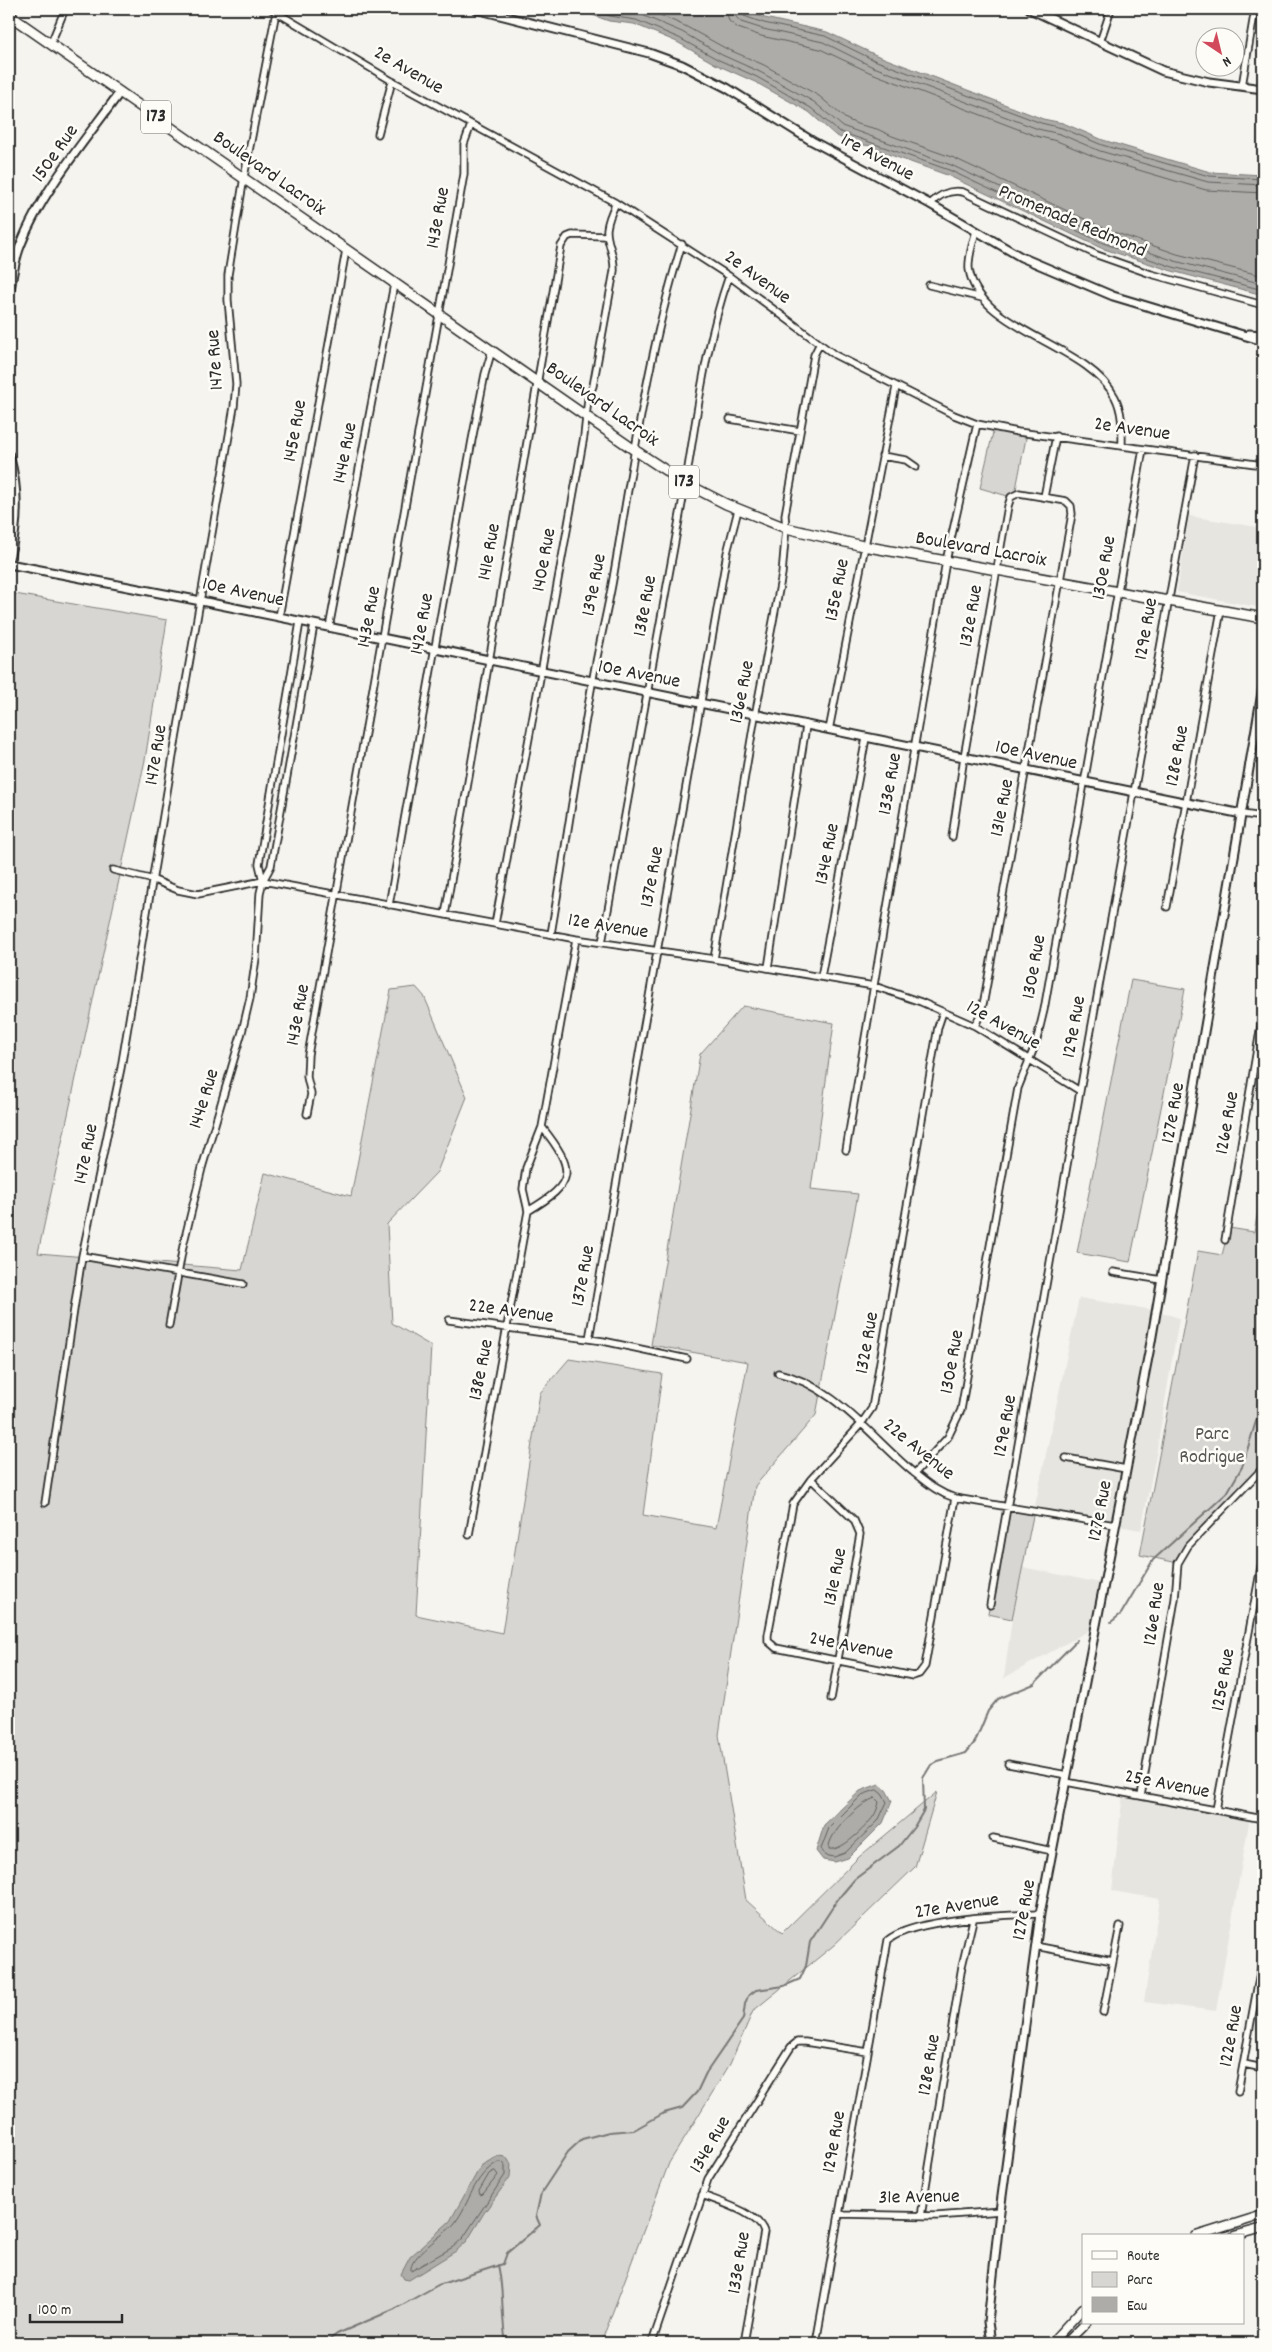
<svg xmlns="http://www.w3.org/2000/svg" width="1272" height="2352" font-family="Dekko,sans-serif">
	<rect width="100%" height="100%" fill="#f5f4ef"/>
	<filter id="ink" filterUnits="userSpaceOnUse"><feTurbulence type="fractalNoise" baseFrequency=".02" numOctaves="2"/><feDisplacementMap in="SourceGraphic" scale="10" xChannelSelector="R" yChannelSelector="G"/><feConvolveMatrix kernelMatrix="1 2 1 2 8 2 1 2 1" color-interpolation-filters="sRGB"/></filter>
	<g filter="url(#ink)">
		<path fill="#e6e5e0" d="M 1189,516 L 1263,528 L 1263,608 L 1177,592 Z
			M 1079,1298 L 1154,1310 L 1179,1318 L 1156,1455 L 1141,1530 L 1034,1511 Z
			M 1022,1567 L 1105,1584 L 1097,1626 L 1004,1678 L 1012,1619 Z
			M 1123,1793 L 1250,1817 L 1216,2011 L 1144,2002 L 1160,1899 L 1112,1891 Z"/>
		<path fill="#d7d6d2" stroke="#81807e" d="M 994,428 L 1027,433 L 1015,494 L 1011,497 L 980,488 Z
			M 9,593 L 167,620 L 145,760 L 38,1253 L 242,1270 L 265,1173 L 351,1196 L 391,990 L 416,987 L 424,996 L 467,1097 L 437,1172 L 387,1224 L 392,1323 L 431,1346 L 416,1615 L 502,1633 L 540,1393 L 569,1359 L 662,1374 L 643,1515 L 716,1528 L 748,1362 L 651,1345 L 700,1054 L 743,1006 L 834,1023 L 811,1189 L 858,1194 L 816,1415 L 755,1486 L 719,1735 L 746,1900 L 782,1933 L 859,1857 L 937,1792 L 915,1867 L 834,1945 L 753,2011 L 730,2064 L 669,2163 L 601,2343 L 9,2343 Z
			M 1131,980 L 1185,989 L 1130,1262 L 1077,1253 Z
			M 1263,1185 L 1263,1468 L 1205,1528 L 1178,1563 L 1140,1555 L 1198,1251 L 1222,1255 L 1229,1228 L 1254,1232 Z
			M 1008,1507 L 1034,1511 L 1012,1619 L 988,1614 Z"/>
		<path fill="#adaca9" stroke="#797877" d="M 576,9 L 739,9 L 765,18 L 827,32 L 876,55 L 1043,119 L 1063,123 L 1103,140 L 1210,172 L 1263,175 L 1263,295 L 1172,271 L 1101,248 L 947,175 L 885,153 L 871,146 L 851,143 L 835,135 L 809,112 L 755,82 L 717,65 L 677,42 L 634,24 L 609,21 Z
			M 879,1784 L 886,1790 L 892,1801 L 883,1823 L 848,1858 L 835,1862 L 823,1860 L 816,1851 L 824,1825 L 860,1791 Z
			M 498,2156 L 506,2157 L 511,2164 L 510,2177 L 484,2213 L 467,2241 L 456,2251 L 409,2280 L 404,2279 L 401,2274 L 410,2257 L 450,2221 L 478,2171 L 482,2165 Z"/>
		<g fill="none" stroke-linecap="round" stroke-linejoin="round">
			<path stroke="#5f5f5d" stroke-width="1" d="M 591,9 L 610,16 L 636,20 L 679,38 L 719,60 L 757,77 L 811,108 L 838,131 L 949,170 L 1103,243 L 1173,267 L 1263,290
				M 609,9 L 637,13 L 682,32 L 722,55 L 760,72 L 814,102 L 842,126 L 951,165 L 1105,237 L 1175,261 L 1263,284
				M 646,9 L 685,26 L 725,48 L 764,65 L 819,96 L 846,119 L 857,124 L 877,129 L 892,136 L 954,158 L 1108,230 L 1177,254 L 1263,276
				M 726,9 L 729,21 L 738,28 L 761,36 L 820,49 L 869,72 L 1036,136 L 1057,141 L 1098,158 L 1206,190 L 1263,193
				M 734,9 L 736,17 L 741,22 L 763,29 L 823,42 L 871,66 L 1038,129 L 1060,134 L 1100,151 L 1208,182 L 1263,185
				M 740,9 L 744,16 L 764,23 L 825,36 L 874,60 L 1041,123 L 1062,128 L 1102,145 L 1209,176 L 1263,179
				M 877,1790 L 882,1794 L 887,1802 L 878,1821 L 845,1853 L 834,1857 L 825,1855 L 821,1849 L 829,1828 L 862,1795 Z
				M 875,1798 L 879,1802 C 878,1807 876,1813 873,1817 C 866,1827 841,1852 829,1849 C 827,1834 861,1802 875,1798 Z
				M 498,2162 L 502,2162 L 505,2165 L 505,2175 L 463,2238 L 453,2247 L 411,2271 C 408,2257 444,2235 454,2224 C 471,2202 472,2177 498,2162 Z
				M 495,2171 L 498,2175 L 483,2194 L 480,2195 L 479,2191 L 489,2174 Z"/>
			<path stroke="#797877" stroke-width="2" d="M 1111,1622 L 1121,1614 L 1153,1560 L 1227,1493 L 1242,1467 L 1257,1418
				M 498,2265 C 504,2290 501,2317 506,2343
				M 325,2343 L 337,2334 L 395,2309 L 438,2285 L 503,2264 L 507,2253 L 540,2225 L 536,2216 L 541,2193 L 568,2152 L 582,2139 L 609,2132 L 634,2130 L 664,2113 L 682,2108 L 697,2092 L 706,2073 L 743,2019 L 745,2004 L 748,1996 L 756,1990 L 784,1986 L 800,1979 L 806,1966 L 810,1942 L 838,1899 L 855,1879 L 899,1846 L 914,1827 L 924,1810 L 923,1778 L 931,1765 L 938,1761 L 966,1753 L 975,1742 L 988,1711 L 998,1699 L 1034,1684 L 1077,1640"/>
			<defs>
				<path id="minor" d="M 271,9 L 392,81 L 616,203 L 729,276 L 835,355 L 954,415 L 977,424 L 1018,432 L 1263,465
					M 1100,42 L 1111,9
					M 51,43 L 65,9
					M 1242,86 L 1255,9
					M 378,134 L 392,81
					M 930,204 C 939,195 950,189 963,192 L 1097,255 L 1151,274 L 1263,305
					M 976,231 C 973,243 968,256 969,269 C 978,331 1087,343 1115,397 C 1123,413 1122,429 1122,446
					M 929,285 L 982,298
					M 730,419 L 800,431
					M 882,456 L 906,460 L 916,467
					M 1044,497 L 1056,436
					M 279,617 L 346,250
					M 329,628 L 394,284
					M 829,730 L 896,387
					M 1242,814 L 1263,817
					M 952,837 L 964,757 L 1008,506 L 1011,497 L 1019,493 L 1066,501 L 1071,506 L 1072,514 L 984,1000 L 980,1015 L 975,1026
					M 113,870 L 154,880 L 178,890 L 198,894 L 263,881 L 576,939 L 714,959 L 874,986 L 921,1002 L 975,1026 L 1080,1091
					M 263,881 L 259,864 L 300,622
					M 389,905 L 472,440 L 485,374 L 492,350
					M 1167,907 L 1221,610
					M 445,915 L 561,246 L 567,237 L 572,235 L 607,236
					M 495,924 L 568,525 L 584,436 L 588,399 L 593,386 L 614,271 C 615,253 606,243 607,229 C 608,220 612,211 616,203
					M 551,934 C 565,851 577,767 592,684 C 598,647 608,610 614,573 C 633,463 648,352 682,244
					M 602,943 C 628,798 654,654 681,509 C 695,433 703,350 729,276
					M 714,959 L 755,716 L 782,574 L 786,528 L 785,515 L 814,355 L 819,345
					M 768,968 L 806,726
					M 821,977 L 866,738
					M 943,1012 L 938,1027 L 872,1408 L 861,1424 L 811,1479 L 793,1504 L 768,1635 L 768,1641 L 776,1648 L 913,1676 L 919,1674 L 925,1666 L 955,1498
					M 307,1114 L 311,1094 L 307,1077 L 308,1055 L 464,174 L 464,144 L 471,125
					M 846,1150 L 946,561 L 977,424
					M 528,1211 C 576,1183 576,1170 542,1127
					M 1225,1240 L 1263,1013
					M 82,1256 L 243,1284
					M 1113,1272 L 1162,1280
					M 449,1320 L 603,1341 L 687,1359
					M 169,1325 L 183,1246 L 202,1168 L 242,1032 L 250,998 L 256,958 L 260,893 L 263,881 L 271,866 L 314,625
					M 589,1339 L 727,553 L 738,510
					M 778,1373 C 834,1385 870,1436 913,1472 C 927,1483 938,1493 955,1498 L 1115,1525
					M 1066,1458 L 1126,1469
					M 915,1473 L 948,1437 L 961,1410 L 1018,1088 L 1036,1043 L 1044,1010 L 1143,449
					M 811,1479 L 854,1520 L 860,1534 L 831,1699
					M 45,1503 L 82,1256 L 121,1068 L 173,756 L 234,407 L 236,384 L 228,300 L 228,275 L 244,177 L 276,12
					M 469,1535 L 528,1211 L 523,1189 L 526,1168 L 542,1127 L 576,939
					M 990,1605 L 1080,1091 L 1195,455
					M 1008,1764 L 1067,1775
					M 1066,1782 L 1263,1819
					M 1141,1796 L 1175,1599 L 1178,1563 L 1188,1546 L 1263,1468
					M 1216,1810 L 1263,1556
					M 993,1838 L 1052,1851
					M 1035,1946 L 1113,1961
					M 1103,2012 L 1120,1926
					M 1244,2064 L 1263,2068
					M 1238,2092 L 1263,1956
					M 702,2195 C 720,2202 759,2213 764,2232 L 744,2343
					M 839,2214 L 937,2216 L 1000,2211
					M 921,2216 L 962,1966 L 973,1920
					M 652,2343 L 708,2179 L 791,2047 L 797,2042 L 805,2042 L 868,2052
					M 816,2343 L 888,1940 C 914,1919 1005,1915 1040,1914"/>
				<path id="tertiary" d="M 476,9 L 649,53 L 682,65 L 727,88 L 812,141 L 930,204 L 1021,257 L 1113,296 L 1263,341
					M 1030,9 L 1163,71 L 1209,82 L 1263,89
					M 9,296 C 12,279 14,260 21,244 C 41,192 87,138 120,92
					M 1249,334 L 1263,335
					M 9,455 C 19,490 19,522 9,558
					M 9,564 L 201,601 L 1242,814
					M 991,2343 L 988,2322 L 1000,2211 L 1040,1914 L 1151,1342 L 1263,687"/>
				<path id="secondary" d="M 1196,2236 L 1263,2215
					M 1234,2236 L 1263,2228
					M 1051,2343 L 1083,2308
					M 1066,2343 L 1086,2323"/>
				<path id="primary" d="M 9,15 L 633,449 L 685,483 L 726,504 L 786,528 L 863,546 L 1263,618"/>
			</defs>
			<use href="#minor" stroke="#2b2b2b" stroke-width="9"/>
			<use href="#tertiary" stroke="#2b2b2b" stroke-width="11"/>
			<use href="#secondary" stroke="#2b2b2b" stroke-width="11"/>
			<use href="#primary" stroke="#2b2b2b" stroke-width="12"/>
			<use href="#minor" stroke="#fdfcf7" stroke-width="5.5"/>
			<use href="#tertiary" stroke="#fdfcf7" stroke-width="7"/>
			<use href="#secondary" stroke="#fdfcf7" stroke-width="8"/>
			<use href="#primary" stroke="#fdfcf7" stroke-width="9"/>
		</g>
	</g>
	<g text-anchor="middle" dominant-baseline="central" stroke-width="5" stroke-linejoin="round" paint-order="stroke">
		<g fill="#fdfcf7" stroke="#6a6a68" stroke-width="1">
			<rect x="141" y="100.5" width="30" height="33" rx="4"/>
			<rect x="669" y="465.5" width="30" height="33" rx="4"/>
		</g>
		<g font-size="19" font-weight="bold" fill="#2b2b2b">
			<text x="156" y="117">173</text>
			<text x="684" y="482">173</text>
		</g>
		<g font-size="20" fill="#2b2b2b" stroke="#fdfcf7">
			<text transform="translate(408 71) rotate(30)">2e Avenue</text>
			<text transform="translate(56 154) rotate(-55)">150e Rue</text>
			<text transform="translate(877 158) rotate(28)">1re Avenue</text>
			<text transform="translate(269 174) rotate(35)">Boulevard Lacroix</text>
			<text transform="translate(439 218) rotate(-80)">143e Rue</text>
			<text transform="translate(1072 222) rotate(23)">Promenade Redmond</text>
			<text transform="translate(757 278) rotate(36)">2e Avenue</text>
			<text transform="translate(216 360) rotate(-94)">147e Rue</text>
			<text transform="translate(602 405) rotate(35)">Boulevard Lacroix</text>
			<text transform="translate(1132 430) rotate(8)">2e Avenue</text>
			<text transform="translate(296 431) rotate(-80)">145e Rue</text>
			<text transform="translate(346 453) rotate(-79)">144e Rue</text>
			<text transform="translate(981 550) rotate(10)">Boulevard Lacroix</text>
			<text transform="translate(490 552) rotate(-80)">141e Rue</text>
			<text transform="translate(545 560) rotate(-80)">140e Rue</text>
			<text transform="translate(1105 568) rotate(-80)">130e Rue</text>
			<text transform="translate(595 585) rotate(-79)">139e Rue</text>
			<text transform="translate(838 590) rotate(-79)">135e Rue</text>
			<text transform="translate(243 593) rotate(12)">10e Avenue</text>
			<text transform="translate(646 606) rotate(-80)">138e Rue</text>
			<text transform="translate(972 616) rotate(-80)">132e Rue</text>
			<text transform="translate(370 617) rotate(-80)">143e Rue</text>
			<text transform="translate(423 624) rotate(-80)">142e Rue</text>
			<text transform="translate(1147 629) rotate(-80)">129e Rue</text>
			<text transform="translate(639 675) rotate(11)">10e Avenue</text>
			<text transform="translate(743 692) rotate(-79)">136e Rue</text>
			<text transform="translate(157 755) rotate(-81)">147e Rue</text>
			<text transform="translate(1036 756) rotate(12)">10e Avenue</text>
			<text transform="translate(1178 756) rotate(-80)">128e Rue</text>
			<text transform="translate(891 784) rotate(-80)">133e Rue</text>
			<text transform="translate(1003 808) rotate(-79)">131e Rue</text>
			<text transform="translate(828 854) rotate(-79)">134e Rue</text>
			<text transform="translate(653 877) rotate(-80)">137e Rue</text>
			<text transform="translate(608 927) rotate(9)">12e Avenue</text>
			<text transform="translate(1035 967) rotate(-80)">130e Rue</text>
			<text transform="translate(299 1015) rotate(-80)">143e Rue</text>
			<text transform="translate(1003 1026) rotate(29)">12e Avenue</text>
			<text transform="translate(1075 1027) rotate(-80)">129e Rue</text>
			<text transform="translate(205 1099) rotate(-73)">144e Rue</text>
			<text transform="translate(1174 1113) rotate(-80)">127e Rue</text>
			<text transform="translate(1228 1123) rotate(-80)">126e Rue</text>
			<text transform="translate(87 1154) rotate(-79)">147e Rue</text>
			<text transform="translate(584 1276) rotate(-80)">137e Rue</text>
			<text transform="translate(511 1312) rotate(8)">22e Avenue</text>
			<text transform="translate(868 1343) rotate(-80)">132e Rue</text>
			<text transform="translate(953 1362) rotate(-80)">130e Rue</text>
			<text transform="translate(482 1370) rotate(-79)">138e Rue</text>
			<text transform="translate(1006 1426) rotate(-80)">129e Rue</text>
			<text transform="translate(918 1450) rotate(39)">22e Avenue</text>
			<text transform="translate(1101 1511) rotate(-79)">127e Rue</text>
			<text transform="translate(836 1577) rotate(-79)">131e Rue</text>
			<text transform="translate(1155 1614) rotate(-82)">126e Rue</text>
			<text transform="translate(851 1647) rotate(11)">24e Avenue</text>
			<text transform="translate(1224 1680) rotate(-80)">125e Rue</text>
			<text transform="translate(1167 1785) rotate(11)">25e Avenue</text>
			<text transform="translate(957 1907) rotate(-9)">27e Avenue</text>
			<text transform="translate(1025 1910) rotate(-80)">127e Rue</text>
			<text transform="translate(1232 2036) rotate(-80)">122e Rue</text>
			<text transform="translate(930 2065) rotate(-81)">128e Rue</text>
			<text transform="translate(835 2142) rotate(-80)">129e Rue</text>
			<text transform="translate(711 2145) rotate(-60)">134e Rue</text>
			<text transform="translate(919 2198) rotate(-1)">31e Avenue</text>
			<text transform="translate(740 2263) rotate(-81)">133e Rue</text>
		</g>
		<g font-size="20" fill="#565655" stroke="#fdfcf7">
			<text x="1212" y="1435">Parc<tspan x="1212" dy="23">Rodrigue</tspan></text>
		</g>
	</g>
	<rect width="1272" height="2352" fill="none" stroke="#fdfcf7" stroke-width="30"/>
	<rect x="15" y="15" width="1242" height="2322" fill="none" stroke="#2b2b2b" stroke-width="2" filter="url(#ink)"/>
	<rect x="1082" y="2234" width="162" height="90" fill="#fdfcf7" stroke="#a9a8a5"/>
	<rect x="1092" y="2251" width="25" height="8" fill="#fdfcf7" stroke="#a9a8a5"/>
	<text x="1127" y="2260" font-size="15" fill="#2b2b2b">Route</text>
	<rect x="1092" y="2272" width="25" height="15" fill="#d7d6d2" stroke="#a9a8a5"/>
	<text x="1127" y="2284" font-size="15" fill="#2b2b2b">Parc</text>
	<rect x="1092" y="2297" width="25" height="15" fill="#adaca9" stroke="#a9a8a5"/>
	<text x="1127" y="2310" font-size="15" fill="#2b2b2b">Eau</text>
	<g transform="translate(1220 52) rotate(145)"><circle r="24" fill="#fdfcf7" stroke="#a9a8a5"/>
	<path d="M0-4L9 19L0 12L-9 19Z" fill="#d1495b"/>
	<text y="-8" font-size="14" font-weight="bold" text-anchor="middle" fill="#2b2b2b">N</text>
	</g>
	<path d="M30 2314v8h92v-8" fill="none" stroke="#2b2b2b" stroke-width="2.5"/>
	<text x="38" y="2314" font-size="15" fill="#2b2b2b" stroke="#fdfcf7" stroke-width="4" paint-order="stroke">100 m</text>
</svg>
